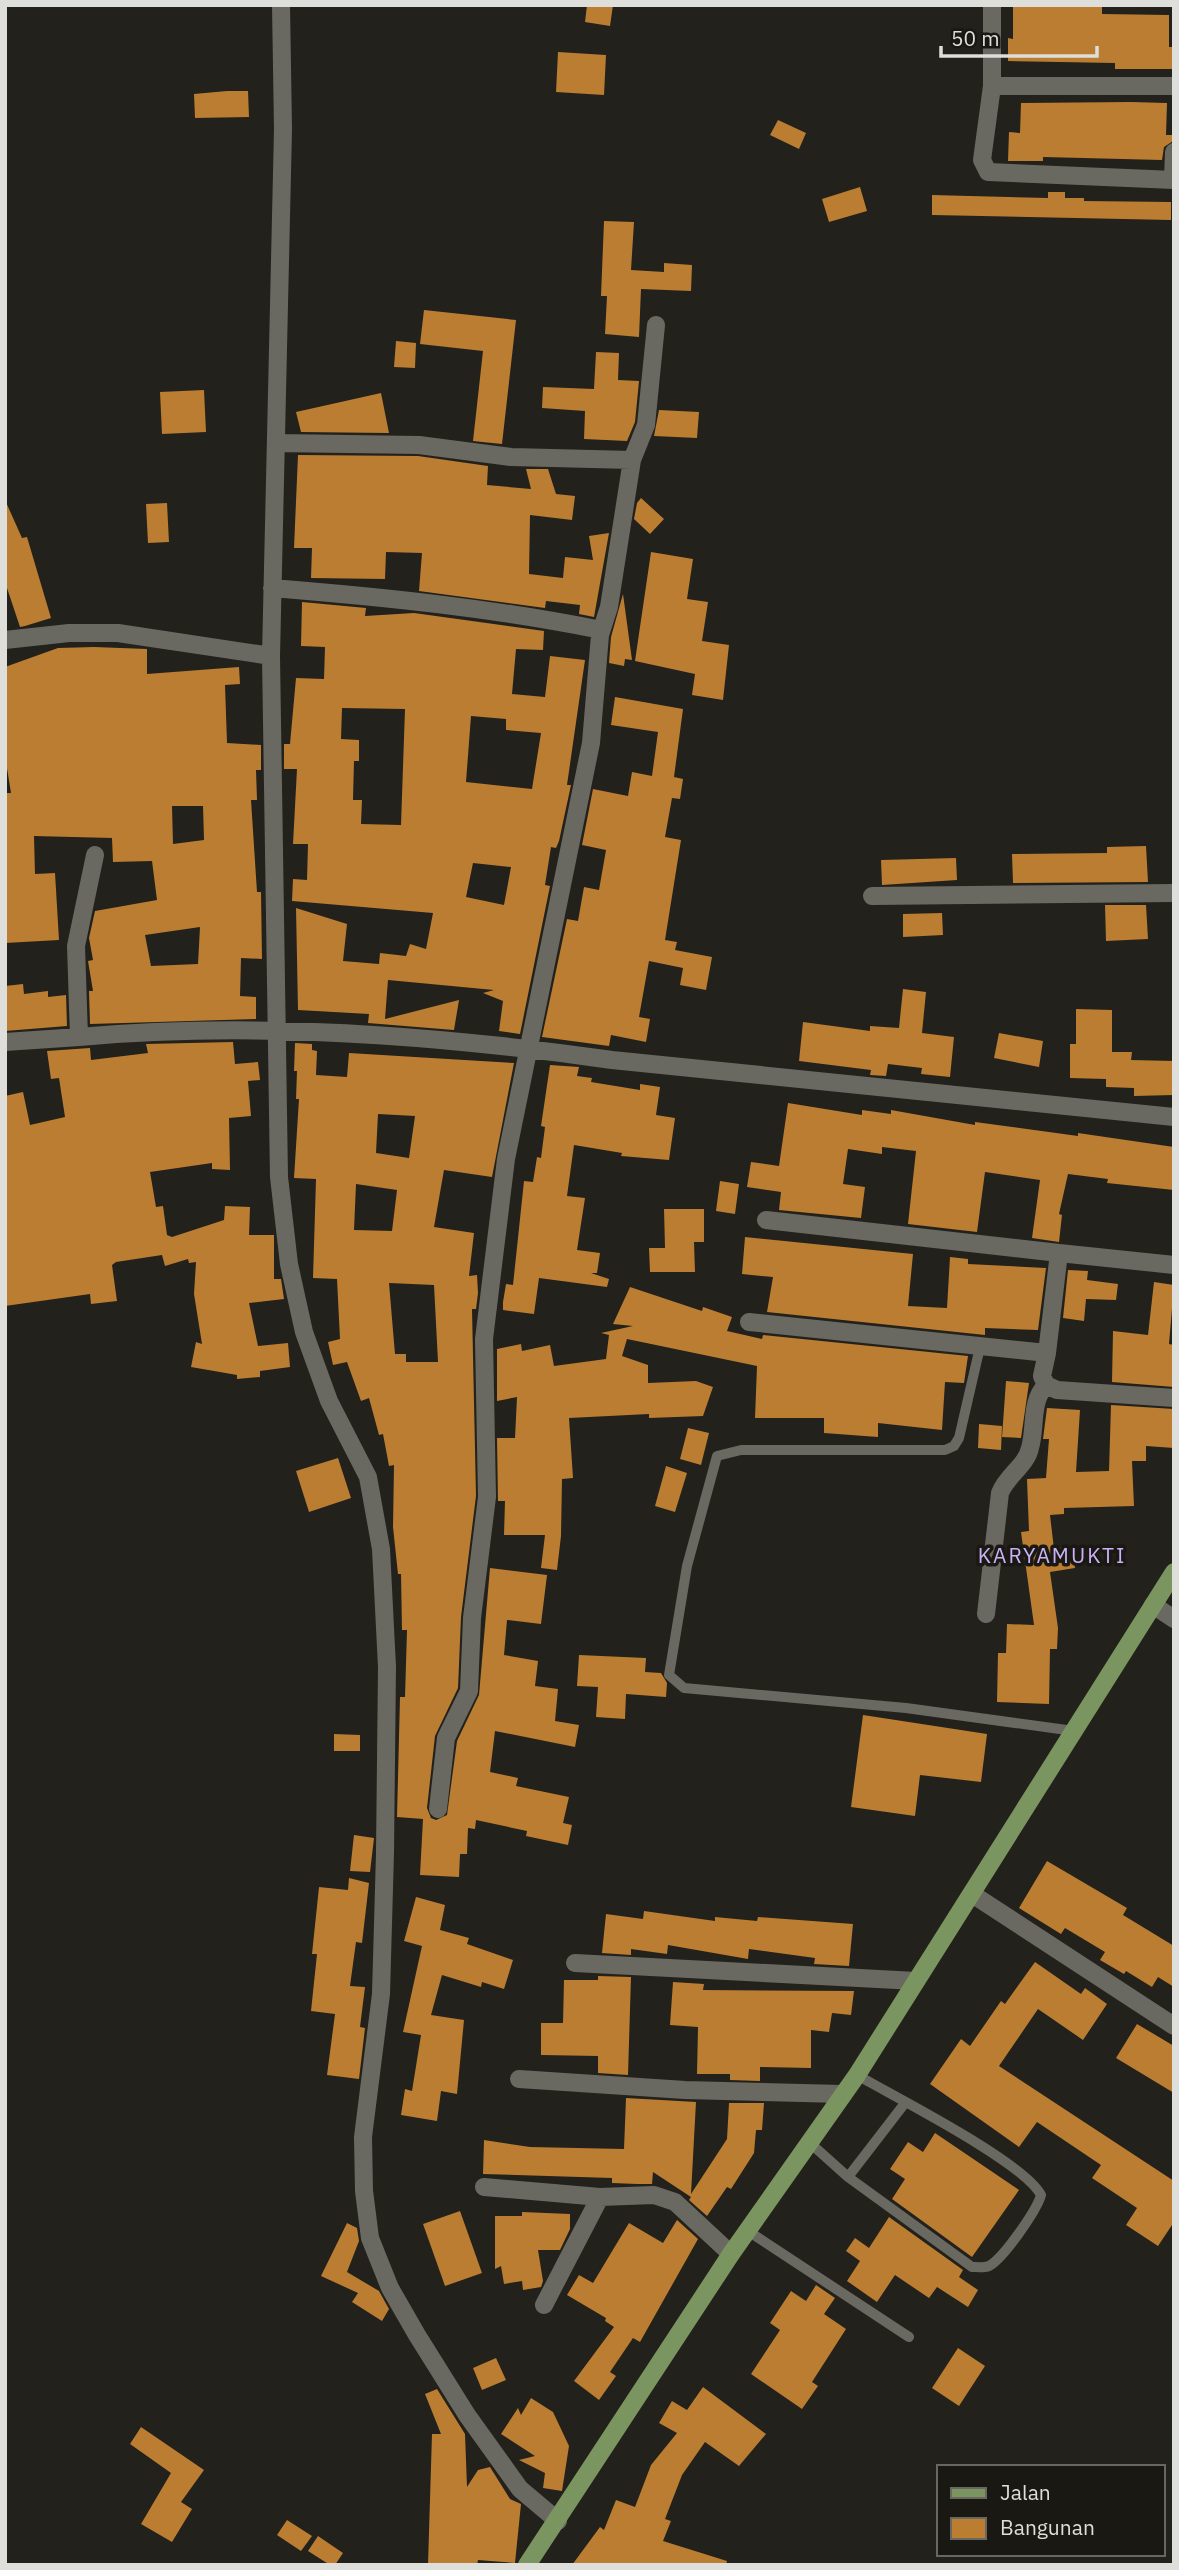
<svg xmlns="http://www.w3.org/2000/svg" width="1179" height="2570" font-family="'IBM Plex Sans',sans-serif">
	<rect width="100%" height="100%" fill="#22211b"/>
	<path fill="#bb7d31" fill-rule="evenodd" d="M 587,5 L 613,5 L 610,26 L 585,22 Z
		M 1013,6 L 1102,7 L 1102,14 L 1169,15 L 1169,47 L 1174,47 L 1174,69 L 1115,69 L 1115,63 L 1008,61 L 1008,38 L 1013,39 Z
		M 558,52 L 606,55 L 604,95 L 556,92 Z
		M 227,91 L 248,91 L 249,117 L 195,118 L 194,94 Z
		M 1131,102 L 1167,103 L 1166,135 L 1173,135 L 1173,141 L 1164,147 L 1162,160 L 1043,157 L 1043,161 L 1008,161 L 1009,132 L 1020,133 L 1021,103 Z
		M 778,120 L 806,133 L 799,149 L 770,135 Z
		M 860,187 L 867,211 L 829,222 L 822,199 Z
		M 1048,192 L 1065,192 L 1065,198 L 1084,198 L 1084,201 L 1171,202 L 1171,220 L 932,215 L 932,195 L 1048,198 Z
		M 604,221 L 634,222 L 631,270 L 664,272 L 664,263 L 692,265 L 691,291 L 641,289 L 639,337 L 605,334 L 607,296 L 601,296 Z
		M 424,310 L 516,320 L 502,444 L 473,441 L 483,351 L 420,344 Z
		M 396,341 L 416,343 L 415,368 L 394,367 Z
		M 596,352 L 619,353 L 618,380 L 639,381 L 635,422 L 627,441 L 584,439 L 585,411 L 542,408 L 543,387 L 594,389 Z
		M 204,390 L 206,432 L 162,434 L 160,392 Z
		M 381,393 L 389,433 L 301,432 L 296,412 Z
		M 659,410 L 699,412 L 697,438 L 654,436 Z
		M 298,455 L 418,456 L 488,466 L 487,485 L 531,489 L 526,469 L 548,469 L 556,494 L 575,496 L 572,520 L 530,515 L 529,574 L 563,578 L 565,557 L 593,560 L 589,536 L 609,533 L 594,617 L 579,614 L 580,605 L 546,601 L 545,608 L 419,591 L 422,553 L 386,552 L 385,579 L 311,578 L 312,548 L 294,548 Z
		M 641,498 L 664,519 L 650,534 L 634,519 L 637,503 Z
		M 5,500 L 22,538 L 27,537 L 51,618 L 25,626 L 20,627 L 5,582 Z
		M 167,503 L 169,542 L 148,543 L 146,504 Z
		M 651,552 L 693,559 L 687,599 L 708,602 L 702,641 L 729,645 L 723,700 L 692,695 L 695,674 L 635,661 Z
		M 623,594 L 632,660 L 625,659 L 624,666 L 609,663 L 611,637 Z
		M 302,602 L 366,608 L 365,616 L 414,613 L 544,631 L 543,650 L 516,649 L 512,694 L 545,697 L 550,656 L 585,660 L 567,785 L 571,785 L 559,841 L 556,848 L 551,847 L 545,885 L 550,886 L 520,1034 L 499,1031 L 503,1001 L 483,993 L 494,990 L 388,980 L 385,1019 L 459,1000 L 454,1030 L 368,1023 L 369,1014 L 298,1010 L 296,908 L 347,924 L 343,961 L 379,964 L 380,953 L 406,956 L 410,944 L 426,949 L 433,913 L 292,901 L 293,879 L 307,880 L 308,844 L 293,844 L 297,769 L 284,769 L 284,744 L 290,744 L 296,678 L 324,679 L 325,647 L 301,646 ZM 342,708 L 405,709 L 401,825 L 361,824 L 362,800 L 353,800 L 354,761 L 359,761 L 359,740 L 341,739 ZM 471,716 L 506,719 L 506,730 L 541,733 L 532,789 L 466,782 ZM 473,863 L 511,867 L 504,905 L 466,897 Z
		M 94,647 L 147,649 L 147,674 L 239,667 L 240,684 L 225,685 L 227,743 L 261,745 L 261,770 L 256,770 L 257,800 L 251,800 L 257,892 L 261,892 L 262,959 L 241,958 L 240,996 L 256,997 L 256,1019 L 90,1024 L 89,991 L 93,991 L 88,961 L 93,960 L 89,938 L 95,911 L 157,900 L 152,861 L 113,862 L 112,838 L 34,836 L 35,874 L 55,873 L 59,940 L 5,943 L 5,793 L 11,793 L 5,756 L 5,667 L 58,648 ZM 172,806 L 203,806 L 204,840 L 173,844 ZM 200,927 L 198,964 L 151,966 L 145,935 Z
		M 615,697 L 683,709 L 674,777 L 683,779 L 680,799 L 672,798 L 665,837 L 681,840 L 665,940 L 677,942 L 675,950 L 712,957 L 706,990 L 680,985 L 683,968 L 649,961 L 639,1017 L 650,1019 L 646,1042 L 611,1035 L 609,1046 L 542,1037 L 567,919 L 578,921 L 584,887 L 599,890 L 606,850 L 582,845 L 593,789 L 628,796 L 632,772 L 652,776 L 658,732 L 611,725 Z
		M 1146,846 L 1148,882 L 1013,883 L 1012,854 L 1107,853 L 1107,847 Z
		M 956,858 L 957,880 L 882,885 L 881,860 Z
		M 1105,905 L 1146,905 L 1148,939 L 1106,941 Z
		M 942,913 L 943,935 L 903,937 L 903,914 Z
		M 23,984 L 24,994 L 48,991 L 48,997 L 66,995 L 67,1026 L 5,1031 L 5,986 Z
		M 903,989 L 926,992 L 922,1033 L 954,1037 L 950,1077 L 921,1074 L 922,1068 L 888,1064 L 886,1076 L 870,1075 L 871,1070 L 799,1061 L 803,1022 L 870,1031 L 870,1026 L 899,1028 Z
		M 1076,1009 L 1112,1010 L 1112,1052 L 1132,1052 L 1131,1060 L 1174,1061 L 1174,1095 L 1134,1096 L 1134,1088 L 1106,1087 L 1106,1079 L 1070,1078 L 1070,1044 L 1076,1044 Z
		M 999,1033 L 1043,1041 L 1039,1067 L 994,1058 Z
		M 233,1042 L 235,1064 L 258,1062 L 260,1080 L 248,1081 L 251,1116 L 229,1118 L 230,1170 L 212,1169 L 212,1163 L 150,1172 L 156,1207 L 163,1206 L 167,1235 L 172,1237 L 224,1220 L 225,1206 L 250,1207 L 249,1235 L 274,1235 L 274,1279 L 281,1279 L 284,1299 L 249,1303 L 258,1346 L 288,1343 L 290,1367 L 260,1371 L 260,1377 L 237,1379 L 237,1375 L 191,1367 L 196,1342 L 202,1344 L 194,1294 L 196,1262 L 189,1263 L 188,1259 L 165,1266 L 162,1255 L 116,1262 L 112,1265 L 117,1301 L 91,1304 L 90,1294 L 5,1306 L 5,1096 L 23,1092 L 30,1125 L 65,1117 L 59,1078 L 51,1079 L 47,1051 L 90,1048 L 91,1060 L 148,1053 L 146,1044 Z
		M 295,1043 L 312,1044 L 312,1050 L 317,1051 L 316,1075 L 347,1077 L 349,1053 L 514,1063 L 492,1177 L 444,1170 L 434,1227 L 474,1233 L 469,1276 L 477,1275 L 478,1293 L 476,1309 L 472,1309 L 476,1496 L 461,1617 L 458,1688 L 435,1736 L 427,1808 L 431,1818 L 436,1820 L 447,1815 L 457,1741 L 479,1695 L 490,1568 L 547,1575 L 541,1624 L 507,1620 L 504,1655 L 538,1661 L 535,1686 L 558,1689 L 555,1721 L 579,1725 L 575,1747 L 495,1731 L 490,1772 L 518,1778 L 516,1786 L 569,1797 L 563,1823 L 572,1825 L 568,1845 L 526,1836 L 527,1831 L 476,1820 L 475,1829 L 468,1828 L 467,1854 L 460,1854 L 459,1877 L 420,1875 L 423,1819 L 397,1817 L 400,1697 L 405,1697 L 407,1630 L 402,1630 L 401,1574 L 398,1574 L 393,1527 L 394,1465 L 389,1466 L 383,1434 L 379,1435 L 369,1398 L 361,1401 L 347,1362 L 333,1365 L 328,1342 L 340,1339 L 337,1279 L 313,1278 L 316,1179 L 294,1178 L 299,1099 L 296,1099 L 297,1071 L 294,1071 ZM 378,1114 L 415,1116 L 409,1158 L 376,1153 ZM 356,1184 L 397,1190 L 392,1231 L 354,1230 ZM 389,1283 L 434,1285 L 438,1362 L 406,1362 L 406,1354 L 395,1354 Z
		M 550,1065 L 579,1067 L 577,1076 L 592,1078 L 591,1082 L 640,1090 L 640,1084 L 660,1087 L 656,1115 L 675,1118 L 669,1160 L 621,1156 L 622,1153 L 574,1145 L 567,1196 L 585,1198 L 577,1250 L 600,1253 L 597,1273 L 591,1273 L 609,1279 L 607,1287 L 539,1278 L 534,1314 L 503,1310 L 503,1302 L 506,1284 L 513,1285 L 524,1181 L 533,1182 L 537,1157 L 541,1158 L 545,1127 L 541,1126 Z
		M 788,1103 L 862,1115 L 862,1110 L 891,1114 L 891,1110 L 975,1125 L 975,1122 L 1078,1136 L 1078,1133 L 1174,1147 L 1174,1190 L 1107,1183 L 1108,1179 L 1068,1174 L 1059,1214 L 1062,1215 L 1059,1242 L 1032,1238 L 1040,1180 L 985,1172 L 977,1232 L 908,1224 L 916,1151 L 882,1147 L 882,1154 L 848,1149 L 843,1184 L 865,1187 L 861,1218 L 779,1210 L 781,1192 L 747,1187 L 751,1162 L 779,1166 Z
		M 720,1181 L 739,1184 L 735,1214 L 716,1211 Z
		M 664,1209 L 704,1209 L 704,1242 L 694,1242 L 695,1272 L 650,1272 L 649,1248 L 665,1248 Z
		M 745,1237 L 913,1254 L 908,1306 L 947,1308 L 950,1257 L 968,1259 L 968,1264 L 1046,1268 L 1038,1330 L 985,1328 L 985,1335 L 767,1312 L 773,1277 L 742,1274 Z
		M 1068,1270 L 1088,1271 L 1087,1280 L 1118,1284 L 1116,1300 L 1086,1299 L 1084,1321 L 1063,1318 Z
		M 1154,1282 L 1174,1285 L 1169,1344 L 1174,1345 L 1174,1387 L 1112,1382 L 1113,1331 L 1148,1335 Z
		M 630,1287 L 702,1311 L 703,1307 L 732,1317 L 727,1331 L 762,1339 L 763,1335 L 968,1356 L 964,1383 L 945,1382 L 942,1430 L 878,1423 L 878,1437 L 824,1433 L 824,1418 L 755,1418 L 757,1366 L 627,1339 L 622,1356 L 648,1365 L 648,1383 L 696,1381 L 713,1387 L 703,1416 L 649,1418 L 649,1414 L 569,1418 L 573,1478 L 562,1479 L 561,1536 L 557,1570 L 541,1568 L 545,1535 L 504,1535 L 505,1501 L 498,1501 L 497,1438 L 515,1438 L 517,1397 L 497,1401 L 497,1349 L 521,1344 L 522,1351 L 550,1345 L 554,1366 L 606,1359 L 609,1335 L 601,1333 L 633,1326 L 613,1324 Z
		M 1006,1381 L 1029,1383 L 1021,1438 L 1002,1437 Z
		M 1111,1405 L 1174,1409 L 1174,1448 L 1146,1446 L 1146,1461 L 1132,1461 L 1134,1506 L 1064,1508 L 1064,1514 L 1050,1515 L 1054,1549 L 1072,1546 L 1075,1568 L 1050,1572 L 1058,1628 L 1057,1649 L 1050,1649 L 1049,1704 L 997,1702 L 998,1653 L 1006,1653 L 1007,1624 L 1034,1625 L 1021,1532 L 1029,1531 L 1027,1479 L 1046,1478 L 1049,1439 L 1043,1439 L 1047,1408 L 1080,1410 L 1076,1472 L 1109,1471 Z
		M 979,1424 L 1002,1426 L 1001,1450 L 978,1448 Z
		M 688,1428 L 709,1433 L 701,1465 L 680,1459 Z
		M 338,1458 L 351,1498 L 309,1512 L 296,1471 Z
		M 666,1466 L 687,1473 L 675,1512 L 655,1506 Z
		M 579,1655 L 646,1658 L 645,1672 L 661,1673 L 667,1683 L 666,1697 L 626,1694 L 625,1719 L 596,1717 L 598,1687 L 577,1686 Z
		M 863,1715 L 987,1734 L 981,1782 L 920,1775 L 915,1816 L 851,1807 Z
		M 334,1734 L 360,1735 L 360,1751 L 334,1751 Z
		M 354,1835 L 374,1838 L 370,1872 L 350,1871 Z
		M 1047,1861 L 1127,1908 L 1123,1915 L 1174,1946 L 1174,1987 L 1158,1977 L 1152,1987 L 1126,1971 L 1124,1974 L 1100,1960 L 1105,1952 L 1065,1928 L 1061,1934 L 1019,1908 Z
		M 349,1878 L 369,1883 L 362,1943 L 356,1942 L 350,1986 L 365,1987 L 360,2027 L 365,2028 L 359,2079 L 327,2075 L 335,2014 L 311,2011 L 317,1954 L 312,1954 L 319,1887 L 348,1890 Z
		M 416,1897 L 445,1905 L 440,1930 L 469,1938 L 467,1944 L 513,1960 L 504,1989 L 482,1982 L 481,1987 L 442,1975 L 431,2015 L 464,2020 L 457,2094 L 441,2091 L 437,2121 L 401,2115 L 405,2089 L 412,2091 L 421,2035 L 403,2032 L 422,1946 L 404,1941 Z
		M 644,1911 L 715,1921 L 715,1917 L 757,1921 L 758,1917 L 853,1924 L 849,1966 L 814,1964 L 815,1958 L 749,1949 L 748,1959 L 668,1945 L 667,1954 L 631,1949 L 631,1955 L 602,1953 L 606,1914 L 643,1919 Z
		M 1035,1962 L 1081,1994 L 1085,1988 L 1107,2004 L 1083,2040 L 1038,2009 L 999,2066 L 1174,2181 L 1174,2222 L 1158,2246 L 1126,2225 L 1137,2208 L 1092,2178 L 1101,2165 L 1037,2122 L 1019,2147 L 930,2084 L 961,2039 L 970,2046 L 1001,2001 L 1005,2004 Z
		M 598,1976 L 631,1977 L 628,2075 L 598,2073 L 598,2056 L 541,2055 L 541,2023 L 563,2023 L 564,1980 L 598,1980 Z
		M 673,1982 L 704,1984 L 703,1990 L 854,1991 L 851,2015 L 832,2013 L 829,2032 L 811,2030 L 811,2068 L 760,2067 L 760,2081 L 730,2080 L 730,2074 L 697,2074 L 698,2027 L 670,2025 Z
		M 1137,2024 L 1174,2046 L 1174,2093 L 1116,2058 Z
		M 626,2098 L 696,2102 L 691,2194 L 727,2139 L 729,2103 L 764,2103 L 762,2130 L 756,2130 L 754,2153 L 731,2189 L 727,2187 L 707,2216 L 689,2200 L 691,2197 L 653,2172 L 652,2184 L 637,2184 L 612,2183 L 612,2178 L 483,2174 L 484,2140 L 530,2147 L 624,2149 Z
		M 935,2133 L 1019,2190 L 972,2257 L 892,2199 L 905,2179 L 890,2169 L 908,2142 L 923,2152 Z
		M 460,2211 L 482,2273 L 445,2286 L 423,2224 Z
		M 522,2212 L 570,2214 L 570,2229 L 560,2250 L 538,2250 L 543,2281 L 541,2287 L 523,2290 L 522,2281 L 504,2284 L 501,2266 L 495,2269 L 495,2216 L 522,2216 Z
		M 889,2217 L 963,2270 L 959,2277 L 978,2290 L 968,2307 L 937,2287 L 929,2298 L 895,2275 L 877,2302 L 847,2281 L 860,2261 L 846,2251 L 855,2238 L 869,2248 Z
		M 677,2220 L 698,2239 L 640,2342 L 633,2338 L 610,2372 L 616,2376 L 599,2400 L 574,2381 L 614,2327 L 605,2321 L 606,2318 L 567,2295 L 579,2275 L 593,2283 L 629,2223 L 663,2243 Z
		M 347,2223 L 357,2228 L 359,2241 L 347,2272 L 379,2291 L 389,2309 L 382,2321 L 352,2302 L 358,2293 L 321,2276 Z
		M 816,2285 L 835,2298 L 824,2314 L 846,2329 L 812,2382 L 818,2386 L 802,2409 L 751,2374 L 780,2330 L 770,2323 L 791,2291 L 806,2301 Z
		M 958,2348 L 985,2366 L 959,2406 L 932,2388 Z
		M 496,2358 L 506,2380 L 482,2390 L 473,2368 Z
		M 703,2387 L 766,2434 L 739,2466 L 705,2442 L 682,2475 L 665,2519 L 671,2521 L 663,2541 L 727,2561 L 726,2565 L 572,2565 L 600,2527 L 604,2530 L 616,2500 L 635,2507 L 651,2465 L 677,2433 L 659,2423 L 672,2401 L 687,2410 Z
		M 437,2389 L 465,2434 L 467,2487 L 478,2470 L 490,2467 L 510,2499 L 521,2504 L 515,2563 L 478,2560 L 477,2565 L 428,2565 L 432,2434 L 441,2434 L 425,2394 Z
		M 531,2398 L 553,2412 L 569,2446 L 562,2491 L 543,2488 L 545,2473 L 519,2460 L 535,2456 L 501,2434 L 518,2408 L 521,2415 Z
		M 141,2427 L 204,2470 L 181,2502 L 192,2509 L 172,2542 L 141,2524 L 171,2473 L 130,2444 Z
		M 287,2520 L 312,2536 L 301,2551 L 277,2535 Z
		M 318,2536 L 343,2553 L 335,2565 L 330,2565 L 308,2551 Z"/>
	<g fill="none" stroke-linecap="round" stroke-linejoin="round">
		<path stroke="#6a6961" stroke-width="10" d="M 980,1347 L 959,1438 L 954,1446 L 945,1450 L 741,1450 L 717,1456 L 687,1566 L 669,1675 L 684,1688 L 906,1708 L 1074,1731
			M 809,2142 L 848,2177 L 972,2267 C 977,2267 984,2268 989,2266 C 1003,2259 1037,2210 1041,2195 C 1024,2162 895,2097 857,2075
			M 848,2177 L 905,2103
			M 748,2231 L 909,2337"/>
		<path stroke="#6a6961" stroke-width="18" d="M 281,5 L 283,129 L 271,656 L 279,1177 L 289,1264 L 304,1332 L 329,1401 L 368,1477 L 381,1549 L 387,1667 L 385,1853 L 381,1994 L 363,2137 L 364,2191 L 370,2238 L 390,2288 L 417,2335 L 467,2415 L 520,2489 L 558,2521
			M 992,5 L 992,86
			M 1174,86 L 992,86 L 982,160 L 988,172 L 1174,180
			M 1173,180 L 1174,152
			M 276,443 L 419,445 L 511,457 L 632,460
			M 272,588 C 383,597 492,608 601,630
			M 5,640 L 69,633 L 118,633 L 271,656
			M 95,855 L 76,946 L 79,1037 C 254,1021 438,1035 612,1060 L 1174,1117
			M 872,896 L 1174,893
			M 5,1042 L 79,1037
			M 766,1220 L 1059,1253 L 1047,1353
			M 1059,1253 L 1174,1265
			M 749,1322 L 1047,1353 L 1042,1376 L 1046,1385 L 1057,1390 L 1174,1398
			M 1153,1605 L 1174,1619
			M 986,1614 L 1000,1493 C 1007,1475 1026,1466 1030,1448 C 1036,1428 1030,1401 1046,1385
			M 438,1809 L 446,1738 L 469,1691 L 472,1618 L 487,1497 L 484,1339 L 506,1159 L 591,743 L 600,635 L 609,607 L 632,460 L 646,425 L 656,325
			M 972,1894 L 1174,2026
			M 575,1963 L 916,1981
			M 519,2079 L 685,2090 L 842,2094
			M 484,2187 L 600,2197 L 654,2195 L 675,2202 L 731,2254
			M 544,2305 L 600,2197"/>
		<path stroke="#7a9560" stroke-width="18" d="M 527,2565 L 731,2254 L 857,2075 L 1174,1572"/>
	</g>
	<g text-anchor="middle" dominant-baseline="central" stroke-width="7" stroke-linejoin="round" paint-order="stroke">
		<g font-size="21" letter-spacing="2" fill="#cab2f8" stroke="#191812">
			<text x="1052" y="1555">KARYAMUKTI</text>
		</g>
	</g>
	<rect width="1179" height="2570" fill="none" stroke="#dededa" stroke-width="14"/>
	<rect x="937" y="2465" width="228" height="91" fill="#191812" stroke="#686762" stroke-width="2"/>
	<rect x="951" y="2488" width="35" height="10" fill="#7a9560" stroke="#686762" stroke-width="2"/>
	<text x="1000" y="2500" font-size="21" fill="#dededa">Jalan</text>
	<rect x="951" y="2518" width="35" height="21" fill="#bb7d31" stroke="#686762" stroke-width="2"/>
	<text x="1000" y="2535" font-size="21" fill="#dededa">Bangunan</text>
	<path d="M941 46v10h156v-10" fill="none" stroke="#dededa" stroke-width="3.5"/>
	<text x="951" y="46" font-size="21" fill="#dededa" stroke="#191812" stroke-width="5" paint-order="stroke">50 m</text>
</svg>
